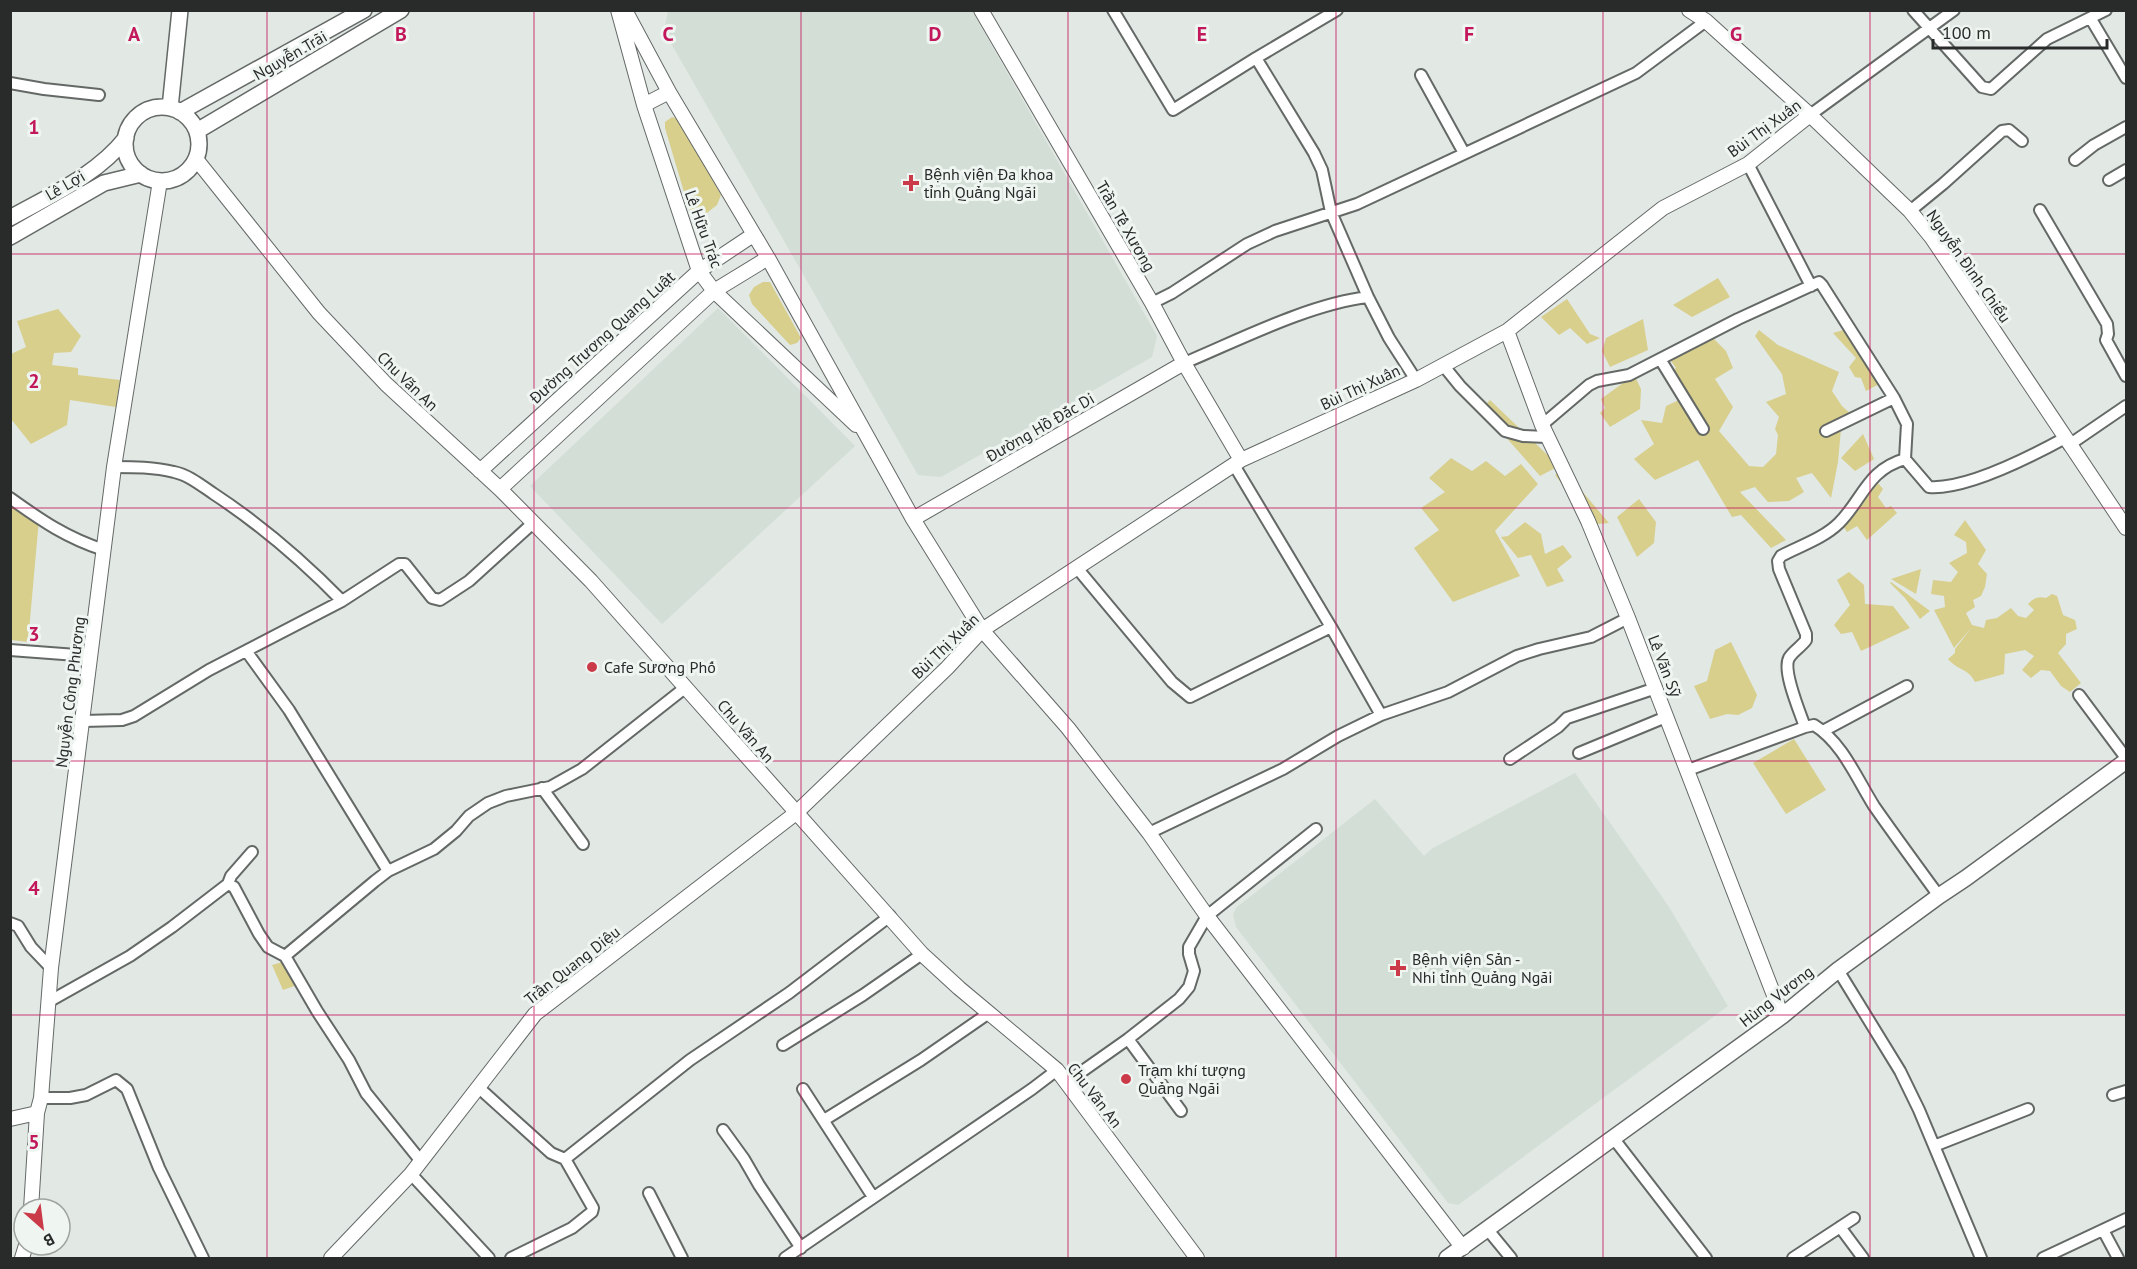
<svg xmlns="http://www.w3.org/2000/svg" width="2137" height="1269" font-family="'PT Sans',sans-serif">
	<rect width="100%" height="100%" fill="#e2e8e4"/>
	<path fill="#d2ded6" d="M 668,11 L 972,11 L 1157,336 L 1152,357 L 941,477 L 918,475 L 664,31 Z
		M 718,308 L 855,446 L 662,624 L 530,486 Z
		M 1575,773 L 1669,907 L 1728,1006 L 1458,1205 L 1448,1203 L 1236,927 L 1233,914 L 1237,907 L 1375,799 L 1424,856 L 1433,848 Z"/>
	<path fill="#d8cf8d" d="M 672,117 L 678,119 L 682,125 L 721,195 L 717,205 L 703,216 L 692,213 L 689,209 L 665,128 L 665,122 Z
		M 1718,278 L 1730,297 L 1692,317 L 1673,305 Z
		M 763,282 L 770,282 L 801,338 L 797,343 L 790,345 L 752,304 L 749,295 L 754,287 Z
		M 1567,299 L 1590,334 L 1600,338 L 1587,344 L 1570,328 L 1559,335 L 1541,317 Z
		M 58,309 L 81,336 L 71,352 L 54,353 L 52,365 L 78,368 L 78,375 L 120,380 L 116,407 L 70,400 L 67,425 L 31,444 L 11,419 L 11,354 L 26,347 L 17,321 Z
		M 1643,319 L 1648,350 L 1610,367 L 1602,351 L 1606,338 Z
		M 1854,327 L 1885,381 L 1866,391 L 1861,378 L 1855,377 L 1849,367 L 1856,358 L 1833,333 Z
		M 1759,330 L 1778,345 L 1839,372 L 1832,391 L 1842,406 L 1853,416 L 1825,424 L 1828,432 L 1841,429 L 1838,462 L 1831,498 L 1812,473 L 1796,478 L 1804,492 L 1789,501 L 1768,502 L 1755,487 L 1740,492 L 1786,540 L 1771,548 L 1741,515 L 1732,517 L 1698,460 L 1655,480 L 1634,459 L 1654,444 L 1641,420 L 1662,423 L 1666,406 L 1679,400 L 1667,375 L 1676,368 L 1666,354 L 1706,331 L 1726,351 L 1733,368 L 1715,379 L 1733,407 L 1719,431 L 1749,466 L 1763,467 L 1776,454 L 1778,435 L 1775,429 L 1779,417 L 1766,402 L 1786,394 L 1782,374 L 1755,336 Z
		M 1632,370 L 1641,389 L 1640,409 L 1610,427 L 1600,413 L 1605,408 L 1601,399 L 1623,383 L 1618,374 Z
		M 1490,400 L 1559,466 L 1540,476 L 1481,409 Z
		M 1863,434 L 1874,459 L 1855,471 L 1841,458 Z
		M 1451,458 L 1472,471 L 1486,461 L 1505,476 L 1521,464 L 1538,484 L 1495,531 L 1520,576 L 1453,602 L 1414,548 L 1439,530 L 1421,508 L 1445,492 L 1429,478 Z
		M 1564,470 L 1609,523 L 1587,525 L 1581,508 L 1555,475 Z
		M 1872,476 L 1883,489 L 1878,497 L 1886,508 L 1891,506 L 1897,513 L 1867,540 L 1857,526 L 1847,532 L 1840,521 Z
		M 10,497 L 39,519 L 28,642 L 11,640 Z
		M 1639,499 L 1656,522 L 1654,543 L 1637,557 L 1617,517 Z
		M 1965,520 L 1986,550 L 1978,564 L 1987,574 L 1985,587 L 1981,596 L 1973,600 L 1975,607 L 1966,613 L 1972,625 L 1984,628 L 1986,620 L 1997,618 L 2011,608 L 2018,616 L 2026,618 L 2034,610 L 2028,604 C 2034,598 2038,596 2046,598 L 2052,594 L 2057,596 L 2063,615 L 2075,620 L 2077,629 L 2066,634 L 2066,644 L 2058,653 L 2081,683 L 2070,692 L 2061,686 L 2050,671 L 2041,670 L 2031,678 L 2022,670 L 2034,656 L 2025,650 L 2005,654 L 2004,674 L 1975,682 C 1968,668 1957,670 1948,659 L 1955,653 L 1955,649 L 1972,627 L 1954,648 L 1934,610 L 1945,607 L 1944,596 L 1931,594 L 1933,580 L 1951,582 L 1958,572 L 1949,563 L 1967,553 L 1966,542 L 1954,535 Z
		M 1525,522 L 1541,534 L 1545,554 L 1563,545 L 1572,557 L 1557,569 L 1564,581 L 1547,587 L 1531,555 L 1518,558 L 1501,537 L 1508,536 Z
		M 1921,569 L 1916,594 L 1891,579 Z
		M 1849,572 L 1864,585 L 1865,604 L 1893,606 L 1910,628 L 1861,651 L 1852,632 L 1841,634 L 1834,625 L 1850,605 L 1837,580 Z
		M 1890,583 L 1891,582 L 1930,611 L 1920,619 L 1905,598 Z
		M 1731,642 L 1757,695 L 1752,708 L 1738,715 L 1727,714 L 1710,719 L 1694,686 L 1707,681 L 1715,650 Z
		M 1794,739 L 1826,790 L 1786,814 L 1753,763 Z
		M 293,959 L 300,984 L 283,990 L 272,965 Z"/>
	<g fill="none" stroke-linecap="round" stroke-linejoin="round">
		<defs>
			<path id="minor" d="M 1113,10 L 1173,110 L 1256,58 L 1337,10
				M 1913,10 L 1982,87 L 1991,89 L 2047,39 L 2106,10
				M 2091,19 L 2126,78
				M 1256,58 L 1314,153 L 1322,170 L 1331,212 L 1368,297 L 1389,338 L 1416,380
				M 1421,75 L 1464,153
				M 10,83 L 44,89 L 99,95
				M 1810,115 L 1954,10
				M 2075,160 L 2094,145 L 2126,127
				M 1748,164 L 1811,286
				M 2109,180 L 2126,170
				M 2040,210 L 2107,324 L 2108,334 L 2106,340 L 2126,376
				M 1910,211 L 1943,184 L 2002,131 L 2009,130 L 2022,141
				M 1152,303 L 1172,293 L 1247,244 L 1275,231 L 1357,204 L 1636,73 L 1706,21
				M 1660,359 L 1703,429
				M 1184,363 C 1239,340 1309,304 1368,297
				M 1443,365 L 1460,386 L 1505,431 L 1523,436 L 1547,437
				M 1542,425 L 1589,385 L 1597,381 L 1629,375 L 1738,319 L 1819,282 L 1822,285 L 1894,398 L 1907,424 L 1905,459
				M 1826,431 L 1894,398
				M 2069,445 L 2126,406
				M 1234,465 L 1331,627 L 1381,715
				M 114,467 C 134,467 154,467 174,472 C 189,475 202,486 214,494 C 261,525 303,561 342,601
				M 10,498 C 42,521 67,538 104,550
				M 1077,568 L 1172,682 L 1190,697 L 1331,627
				M 10,650 L 90,656
				M 247,652 L 289,710 L 388,871
				M 2079,695 L 2126,758
				M 83,721 L 122,720 L 134,716 L 209,670 L 342,601 L 399,564 L 405,564 L 432,598 L 440,600 L 469,581 L 533,523
				M 1823,731 L 1907,686
				M 1579,753 L 1666,717
				M 1510,759 L 1558,727 L 1567,718 L 1656,688
				M 1688,770 L 1805,727
				M 542,788 L 583,844
				M 1149,833 L 1283,769 L 1338,736 L 1381,715 L 1448,692 L 1517,656 L 1539,649 L 1591,637 L 1628,618
				M 228,884 L 231,876 L 252,852
				M 1939,896 C 1917,866 1895,836 1874,806 C 1857,779 1842,742 1814,725 L 1805,727 C 1800,712 1782,671 1789,658 C 1793,651 1801,647 1806,640 L 1806,634 L 1779,569 L 1778,561 L 1781,556 C 1800,546 1824,538 1839,523 C 1863,499 1867,470 1905,459 L 1929,487 C 1967,490 2032,456 2065,438
				M 10,923 L 18,926 L 31,947 L 51,968
				M 285,956 L 317,1011 L 349,1060 L 366,1093 L 420,1160
				M 1838,970 L 1900,1071 L 1919,1110 L 1981,1258
				M 50,1001 L 130,956 L 172,927 L 228,884 L 234,887 L 259,934 L 268,947 L 285,956 L 375,881 L 388,871 L 434,849 L 456,831 L 469,816 L 488,803 L 506,796 L 550,787 L 582,769 L 686,687
				M 1128,1039 L 1181,1111
				M 783,1045 L 863,995 L 922,954
				M 1067,1082 L 1128,1039 L 1179,999 L 1189,987 L 1194,971 L 1189,954 L 1189,947 L 1207,916 L 1316,829
				M 478,1087 L 551,1153 L 565,1159 L 690,1060 L 789,993 L 890,916
				M 803,1089 L 873,1197
				M 2113,1095 L 2126,1091
				M 41,1098 L 70,1098 L 86,1095 L 116,1080 L 127,1089 L 159,1168 L 203,1258
				M 824,1120 L 921,1060 L 989,1013
				M 723,1130 L 744,1159 L 759,1185 L 801,1248
				M 1614,1139 L 1706,1258
				M 1934,1146 L 2028,1109
				M 411,1174 L 489,1258
				M 649,1193 L 682,1258
				M 1840,1227 L 1863,1258
				M 1488,1230 L 1511,1258
				M 2103,1230 L 2118,1258
				M 511,1258 L 572,1228 L 592,1212 L 593,1208 L 565,1159
				M 785,1258 L 1032,1089 L 1057,1070
				M 1793,1258 L 1854,1218
				M 2043,1258 L 2126,1219"/>
			<path id="tertiary" d="M 618,10 L 644,105 L 699,271 L 714,291 L 856,425
				M 625,10 L 669,92 L 768,258 L 913,519 L 982,630 L 1068,728 L 1149,833 L 1207,916 L 1463,1248
				M 981,10 L 1152,303 L 1184,363 L 1241,460
				M 1689,10 L 1706,21 L 1810,115 L 1910,211 L 1932,238 L 2126,528
				M 644,105 L 669,92
				M 196,159 L 319,313 L 386,384 L 500,489 L 591,581 L 922,954 L 959,988 L 1057,1070 L 1197,1258
				M 1507,331 L 1542,425 L 1588,521 L 1628,618 L 1782,1016
				M 480,471 L 699,271 L 753,235
				M 500,489 L 714,291 L 768,258
				M 913,519 L 1184,363
				M 10,1119 L 37,1113
				M 31,1209 L 37,1113 L 41,1098 L 51,968 L 114,467 L 160,181
				M 22,1258 L 26,1245
				M 331,1258 L 411,1174 L 535,1014 L 796,813 L 947,668 L 982,630 L 1241,460 L 1416,380 L 1507,331 L 1663,208 L 1748,164 L 1810,115"/>
			<path id="secondary" d="M125 144a37 37 0 1 1 74 0a37 37 0 1 1-74 0Z
				M 170,108 L 180,10
				M 180,112 L 364,10
				M 197,131 L 401,10
				M 10,218 C 51,195 97,175 126,138
				M 10,237 L 104,183 L 141,174
				M 1447,1258 L 1782,1016 L 1838,970 L 1939,896 L 1966,878 L 2126,761"/>
		</defs>
		<use href="#minor" stroke="#646966" stroke-width="14"/>
		<use href="#tertiary" stroke="#646966" stroke-width="16"/>
		<use href="#secondary" stroke="#646966" stroke-width="18"/>
		<use href="#minor" stroke="#fff" stroke-width="10"/>
		<use href="#tertiary" stroke="#fff" stroke-width="14"/>
		<use href="#secondary" stroke="#fff" stroke-width="15"/>
	</g>
	<path fill="none" stroke="#c2185b" stroke-width="1.5" stroke-opacity="0.55" d="M 267,10 L 267,1258M 534,10 L 534,1258M 801,10 L 801,1258M 1068,10 L 1068,1258M 1336,10 L 1336,1258M 1603,10 L 1603,1258M 1870,10 L 1870,1258M 10,254 L 2126,254M 10,508 L 2126,508M 10,761 L 2126,761M 10,1015 L 2126,1015"/>
	<g fill="#cb3a49" stroke="#eff5f1" stroke-width="2">
		<path d="M908 174h6v6h6v6h-6v6h-6v-6h-6v-6h6z"/>
		<circle cx="592" cy="667" r="6"/>
		<path d="M1395 959h6v6h6v6h-6v6h-6v-6h-6v-6h6z"/>
		<circle cx="1126" cy="1079" r="6"/>
	</g>
	<g text-anchor="middle" dominant-baseline="central" stroke-width="6" stroke-linejoin="round" paint-order="stroke">
		<g font-size="16" fill="#292b2a" stroke="#eff5f1">
			<text transform="translate(290 55) rotate(-30)">Nguyễn Trãi</text>
			<text transform="translate(1764 128) rotate(-36)">Bùi Thị Xuân</text>
			<text transform="translate(65 185) rotate(-30)">Lê Lợi</text>
			<text transform="translate(1126 226) rotate(60)">Trần Tế Xương</text>
			<text transform="translate(704 229) rotate(70)">Lê Hữu Trác</text>
			<text transform="translate(1969 266) rotate(55)">Nguyễn Đình Chiểu</text>
			<text transform="translate(602 337) rotate(-42)">Đường Trương Quang Luật</text>
			<text transform="translate(408 381) rotate(44)">Chu Văn An</text>
			<text transform="translate(1360 387) rotate(-25)">Bùi Thị Xuân</text>
			<text transform="translate(1040 427) rotate(-30)">Đường Hồ Đắc Di</text>
			<text transform="translate(945 646) rotate(-44)">Bùi Thị Xuân</text>
			<text transform="translate(1665 666) rotate(69)">Lê Văn Sỹ</text>
			<text transform="translate(70 692) rotate(-83)">Nguyễn Công Phương</text>
			<text transform="translate(746 731) rotate(49)">Chu Văn An</text>
			<text transform="translate(572 965) rotate(-38)">Trần Quang Diệu</text>
			<text transform="translate(1776 996) rotate(-38)">Hùng Vương</text>
			<text transform="translate(1095 1095) rotate(52)">Chu Văn An</text>
		</g>
		<g font-size="16" fill="#292b2a" stroke="#eff5f1" text-anchor="start">
			<text x="924" y="174">Bệnh viện Đa khoa<tspan x="924" dy="18">tỉnh Quảng Ngãi</tspan></text>
			<text x="604" y="667">Cafe Sương Phố</text>
			<text x="1412" y="959">Bệnh viện Sản -<tspan x="1412" dy="18">Nhi tỉnh Quảng Ngãi</tspan></text>
			<text x="1138" y="1070">Trạm khí tượng<tspan x="1138" dy="18">Quảng Ngãi</tspan></text>
		</g>
	</g>
	<g font-size="20" text-anchor="middle" font-weight="bold" fill="#c2185b" stroke="#eff5f1" stroke-width="6" stroke-linejoin="round" paint-order="stroke">
		<text x="134" y="41">A</text>
		<text x="401" y="41">B</text>
		<text x="668" y="41">C</text>
		<text x="935" y="41">D</text>
		<text x="1202" y="41">E</text>
		<text x="1469" y="41">F</text>
		<text x="1736" y="41">G</text>
		<text x="34" y="134">1</text>
		<text x="34" y="388">2</text>
		<text x="34" y="641">3</text>
		<text x="34" y="895">4</text>
		<text x="34" y="1149">5</text>
	</g>
	<rect width="2137" height="1269" fill="none" stroke="#292b2a" stroke-width="24"/>
	<g transform="translate(42 1227) rotate(152)"><circle r="28" fill="#eff5f1" stroke="#a0a4a1" stroke-width="1.5"/>
	<path d="M0-4.5L10 22L0 15L-10 22Z" fill="#cb3a49"/>
	<text y="-9" font-size="16" font-weight="bold" text-anchor="middle" fill="#292b2a">B</text>
	</g>
	<path d="M1933 39v9h174v-9" fill="none" stroke="#292b2a" stroke-width="3"/>
	<text x="1942" y="39" font-size="18" fill="#292b2a" stroke="#eff5f1" stroke-width="4.5" paint-order="stroke">100 m</text>
</svg>
